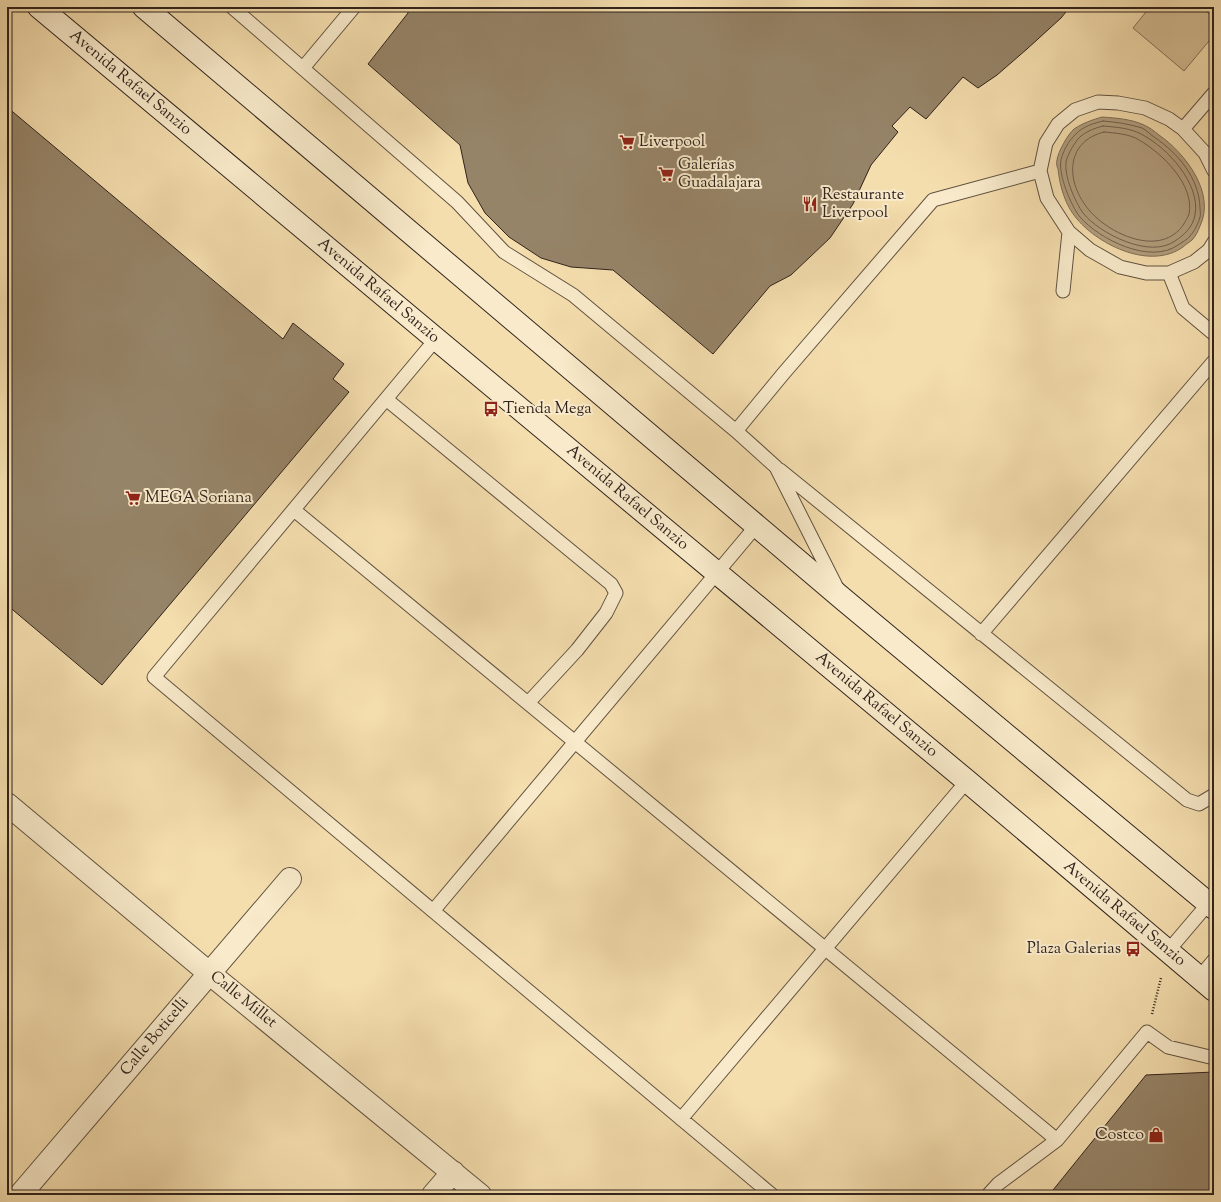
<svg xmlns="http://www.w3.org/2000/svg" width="1221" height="1202" font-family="'Sorts Mill Goudy',serif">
	<rect width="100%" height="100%" fill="#f5deae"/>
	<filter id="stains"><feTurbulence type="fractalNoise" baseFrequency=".005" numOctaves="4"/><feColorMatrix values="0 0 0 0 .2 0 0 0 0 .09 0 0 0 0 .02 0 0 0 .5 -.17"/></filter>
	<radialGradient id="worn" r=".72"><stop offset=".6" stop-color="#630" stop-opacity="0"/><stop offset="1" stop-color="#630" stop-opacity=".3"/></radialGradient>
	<path fill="#d4be95" stroke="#827059" d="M 1150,7 L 1201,7 L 1214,18 L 1214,35 L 1184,71 L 1133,28 Z"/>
	<path fill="#b29e7d" stroke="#7e6d57" d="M 1102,117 C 1116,118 1131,119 1144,125 C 1149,127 1154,131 1159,135 C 1185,153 1216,193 1200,226 C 1198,231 1196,236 1192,240 C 1190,242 1186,244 1183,247 C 1151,270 1100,246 1077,219 C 1065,205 1060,187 1058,169 C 1057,167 1056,163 1057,160 C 1058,152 1068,134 1074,129 C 1083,123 1092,120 1102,117 Z"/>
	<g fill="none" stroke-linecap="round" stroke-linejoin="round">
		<path stroke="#71604d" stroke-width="1" d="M 1103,121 C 1116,122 1129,124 1142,128 C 1146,130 1150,134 1154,137 C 1178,153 1199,178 1200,208 C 1200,211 1201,214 1200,217 C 1199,222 1194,232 1190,236 C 1187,240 1182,242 1178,245 C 1150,265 1099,239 1080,217 C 1071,206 1058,174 1061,160 C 1063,151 1069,140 1076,134 C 1082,127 1094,123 1103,121 Z
			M 1103,126 C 1115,127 1130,128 1141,134 C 1167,147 1201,184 1195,215 C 1193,227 1184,235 1175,241 C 1150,259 1100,234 1083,213 C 1075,202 1064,176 1066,162 C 1067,155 1076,140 1081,136 C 1087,131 1095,128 1103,126 Z
			M 1104,132 C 1115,133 1130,134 1139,140 C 1162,153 1195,185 1189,214 C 1188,217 1186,220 1185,222 C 1179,233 1168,240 1155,241 C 1132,243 1103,227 1089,210 C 1066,183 1064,142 1104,132 Z"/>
	</g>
	<path fill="#968468" stroke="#30231d" d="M 408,7 L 1070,7 L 1061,18 L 1027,49 L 997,75 L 978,88 L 963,77 L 926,119 L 910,107 L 892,126 L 898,132 L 871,165 L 853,204 L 830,238 L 791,275 L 770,286 L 713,354 L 613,270 L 571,267 L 541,258 L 509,237 L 485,213 L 468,183 L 460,145 L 368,64 L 408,13 Z
		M 7,107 L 283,339 L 293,323 L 344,364 L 333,379 L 349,392 L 102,685 L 7,605 Z
		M 1214,1072 L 1214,1195 L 1049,1195 L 1146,1075 Z"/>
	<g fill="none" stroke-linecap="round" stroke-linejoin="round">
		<defs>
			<path id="service" d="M 232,7 L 457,202 L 504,252 L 573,295 L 736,431 L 776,467 L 837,588
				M 303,68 L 354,7
				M 1183,129 L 1214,93
				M 1214,171 L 1205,153 L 1183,129 L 1169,119 L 1145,108 L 1118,103 L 1098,102 L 1075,110 L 1058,124 L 1046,143 L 1040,171 L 1047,198 L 1069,232 L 1090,250 L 1120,267 L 1146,273 L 1169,273 L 1194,262 L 1209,250 L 1214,242
				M 1169,273 L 1183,308 L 1214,334
				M 1063,291 L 1069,232
				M 436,339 L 154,677 L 772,1195
				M 386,399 L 611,584 L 616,593 L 606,613 L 577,650 L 528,703
				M 736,431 L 783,374 L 933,200 L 1040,171
				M 780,470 L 1187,800 L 1199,804 L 1214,795
				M 294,510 L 1057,1140
				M 981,634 L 1214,361
				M 433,911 L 757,525
				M 1168,951 L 1213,898
				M 1199,978 L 1214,960
				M 681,1119 L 967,781
				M 988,1195 L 998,1184 L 1057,1140 L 1147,1032 L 1168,1047 L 1214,1058"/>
			<path id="minor" d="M 7,804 L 209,973 L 480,1195
				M 20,1195 L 290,879
				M 433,1195 L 453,1172"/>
			<path id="secondary" d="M 39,7 L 436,339 L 967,781 L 1214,990
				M 144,7 L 843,599 L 1214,908"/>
		</defs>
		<use href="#service" stroke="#615241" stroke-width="15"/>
		<use href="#minor" stroke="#615241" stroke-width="24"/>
		<use href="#secondary" stroke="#30231d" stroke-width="24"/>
		<path stroke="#30231d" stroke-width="2.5" stroke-dasharray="1 2" stroke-linecap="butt" d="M 1152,1014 L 1161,978"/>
		<use href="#service" stroke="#f8eaca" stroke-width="13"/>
		<use href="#minor" stroke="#f8eaca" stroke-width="22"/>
		<use href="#secondary" stroke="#f8eaca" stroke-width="22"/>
	</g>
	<defs>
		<symbol id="supermarket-bare" viewBox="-9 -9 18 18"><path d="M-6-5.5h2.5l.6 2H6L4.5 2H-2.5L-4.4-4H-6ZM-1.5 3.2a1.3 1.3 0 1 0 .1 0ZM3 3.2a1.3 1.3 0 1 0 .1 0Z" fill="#8f2418" stroke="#f8eaca" stroke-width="2.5" paint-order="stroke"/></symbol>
		<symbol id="restaurant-bare" viewBox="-9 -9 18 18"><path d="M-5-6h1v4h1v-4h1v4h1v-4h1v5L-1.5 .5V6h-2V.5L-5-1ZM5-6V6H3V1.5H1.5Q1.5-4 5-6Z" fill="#8f2418" stroke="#f8eaca" stroke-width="2.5" paint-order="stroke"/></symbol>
		<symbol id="bus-bare" viewBox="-9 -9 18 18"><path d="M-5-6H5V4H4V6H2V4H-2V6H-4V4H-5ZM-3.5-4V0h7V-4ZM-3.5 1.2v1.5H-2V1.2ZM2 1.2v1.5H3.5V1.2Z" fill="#8f2418" stroke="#f8eaca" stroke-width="2.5" paint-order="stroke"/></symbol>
		<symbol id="shop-bare" viewBox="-9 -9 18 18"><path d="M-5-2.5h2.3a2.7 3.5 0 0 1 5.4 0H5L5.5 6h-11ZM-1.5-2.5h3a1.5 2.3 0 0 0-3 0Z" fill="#8f2418" stroke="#f8eaca" stroke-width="2.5" paint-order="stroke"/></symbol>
	</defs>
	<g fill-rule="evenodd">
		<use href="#supermarket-bare" x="616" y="131" width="22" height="22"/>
		<use href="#supermarket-bare" x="655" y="163" width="22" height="22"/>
		<use href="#restaurant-bare" x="799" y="193" width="22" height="22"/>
		<use href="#bus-bare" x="480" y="398" width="22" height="22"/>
		<use href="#supermarket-bare" x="122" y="487" width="22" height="22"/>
		<use href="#bus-bare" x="1122" y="938" width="22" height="22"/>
		<use href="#shop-bare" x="1145" y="1124" width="22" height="22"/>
	</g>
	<g text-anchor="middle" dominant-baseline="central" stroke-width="4" stroke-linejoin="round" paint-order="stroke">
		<g font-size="16" fill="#30231d" stroke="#f8eaca">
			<text transform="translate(130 83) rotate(40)">Avenida Rafael Sanzio</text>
			<text transform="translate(378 291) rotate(40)">Avenida Rafael Sanzio</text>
			<text transform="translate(627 498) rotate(40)">Avenida Rafael Sanzio</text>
			<text transform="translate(876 705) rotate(40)">Avenida Rafael Sanzio</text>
			<text transform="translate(1124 914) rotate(40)">Avenida Rafael Sanzio</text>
			<text transform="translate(243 1000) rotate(39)">Calle Millet</text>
			<text transform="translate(155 1037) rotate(-50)">Calle Boticelli</text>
		</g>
		<g font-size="16" fill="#30231d" stroke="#f8eaca" text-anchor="start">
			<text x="639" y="142">Liverpool</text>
			<text x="678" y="165">Galerías<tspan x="678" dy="18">Guadalajara</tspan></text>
			<text x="822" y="195">Restaurante<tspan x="822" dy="18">Liverpool</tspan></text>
			<text x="503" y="409">Tienda Mega</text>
			<text x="145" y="498">MEGA Soriana</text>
			<text x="1121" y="949" text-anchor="end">Plaza Galerias</text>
			<text x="1144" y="1135" text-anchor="end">Costco</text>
		</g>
	</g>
	<rect width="1221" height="1202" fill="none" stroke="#f5deae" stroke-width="24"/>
	<rect x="8" y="8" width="1205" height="1186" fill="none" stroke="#30231d" stroke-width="2"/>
	<rect x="12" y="12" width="1197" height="1178" fill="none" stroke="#30231d"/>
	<rect width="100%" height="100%" filter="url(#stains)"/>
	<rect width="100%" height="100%" fill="url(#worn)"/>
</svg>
